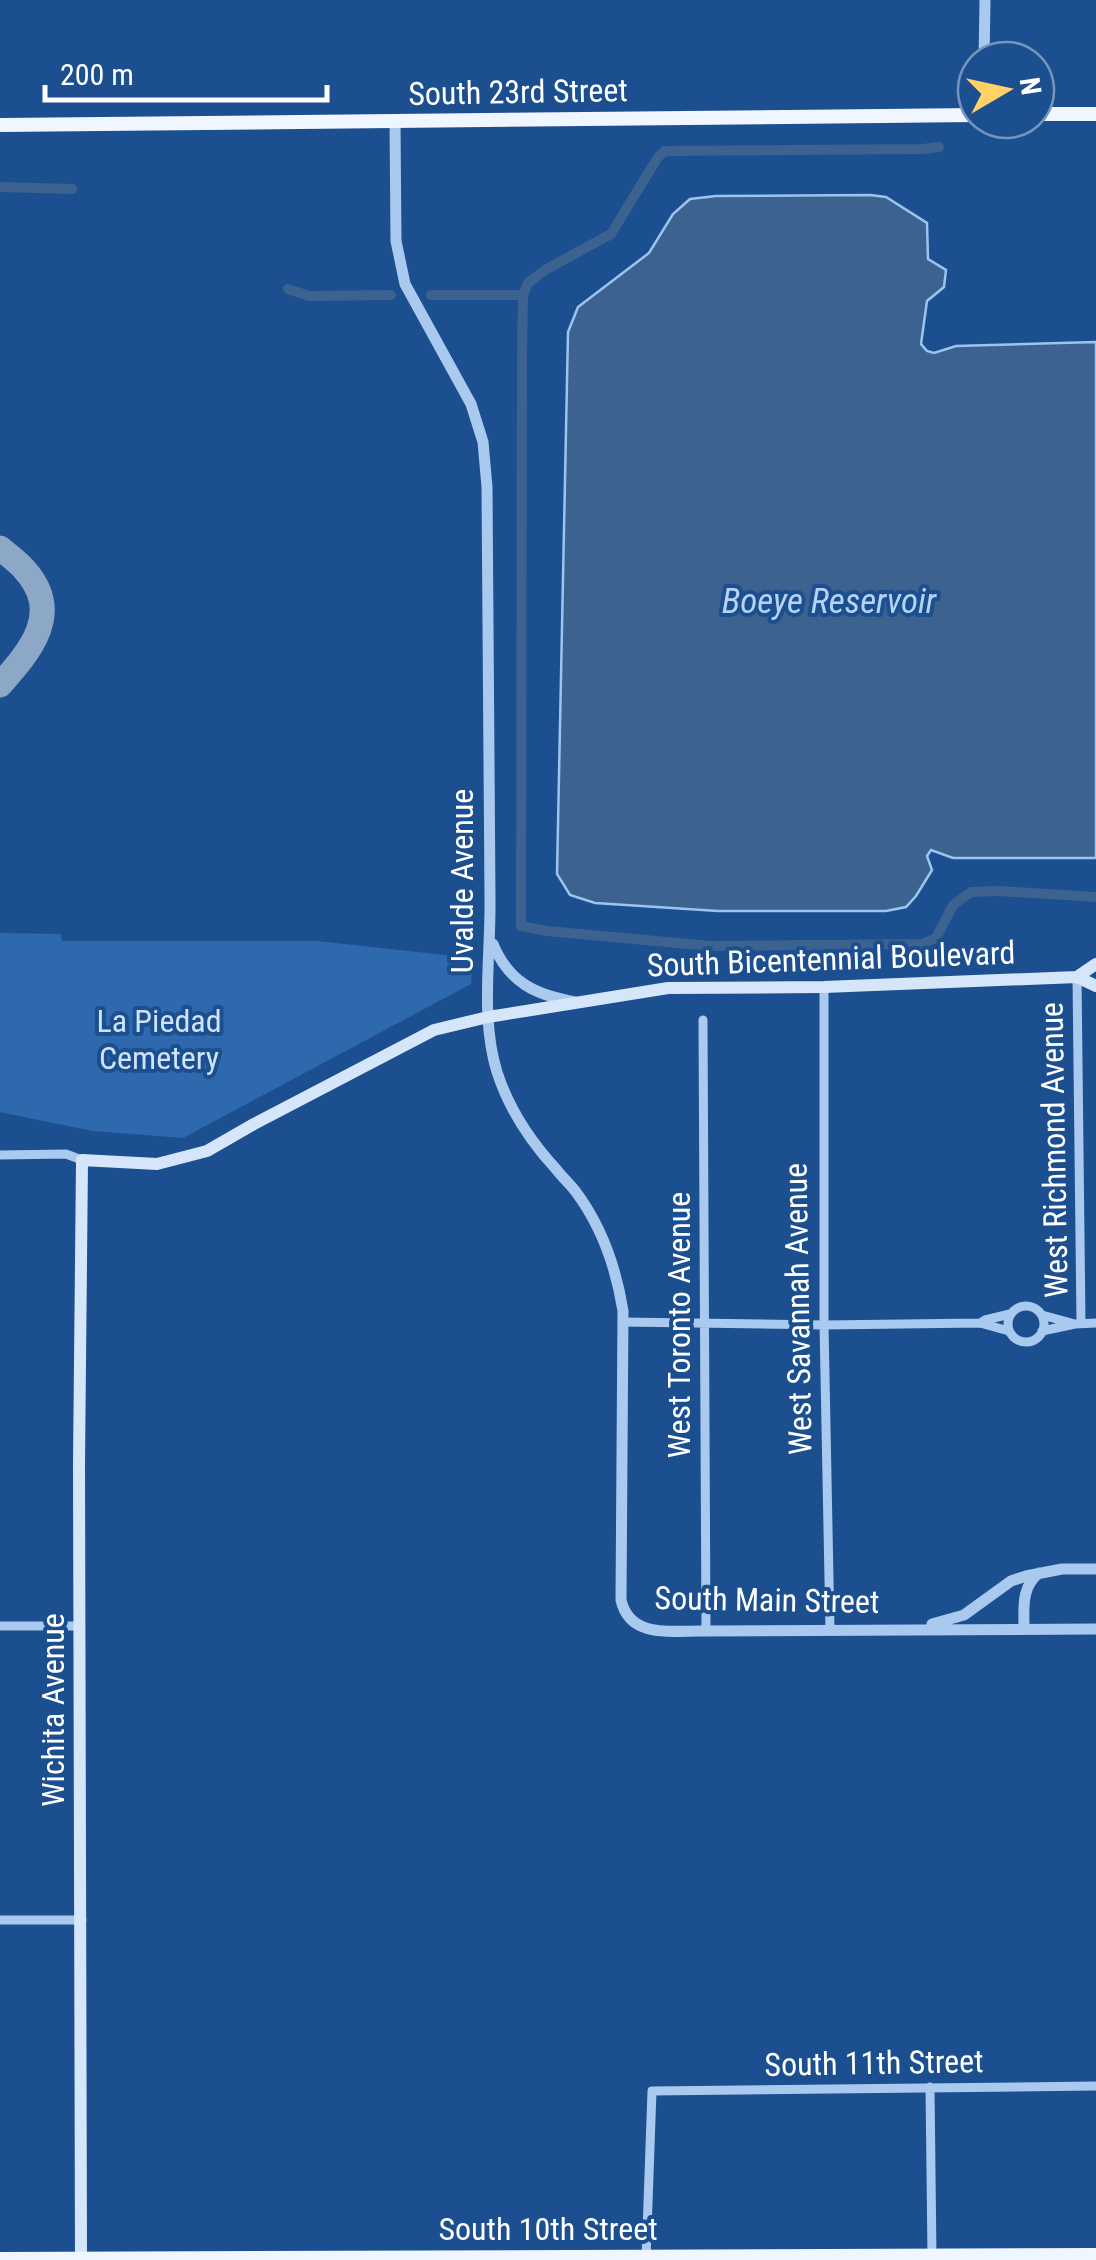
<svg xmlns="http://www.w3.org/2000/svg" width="1096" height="2260" font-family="'Roboto Condensed',sans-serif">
	<rect width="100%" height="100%" fill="#1b4f8f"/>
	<path fill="#2e69ad" d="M 0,933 L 61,934 L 62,941 L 317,941 L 473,958 L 471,984 L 183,1138 L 92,1131 L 0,1112 Z"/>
	<path fill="#3c6290" stroke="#9cc4f0" stroke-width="2.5" d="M 870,195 L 886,197 L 927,223 L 928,259 L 946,270 L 944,287 L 927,301 L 921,344 L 927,351 L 934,353 L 956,346 L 1096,342 L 1096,858 L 953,858 L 931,850 L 927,856 L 932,870 L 916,896 L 906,907 L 886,911 L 718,911 L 595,903 L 570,895 L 557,874 L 568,332 L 578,307 L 649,253 L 673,214 L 690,199 L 716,196 Z"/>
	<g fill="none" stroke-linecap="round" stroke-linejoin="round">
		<path stroke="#3c6290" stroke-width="10" d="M 939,147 L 923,149 L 665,151 L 658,157 L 611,234 L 545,270 L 528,283 L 523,295 L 522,354 L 521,926 L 547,931 L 710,946 L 922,944 L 936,938 L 953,905 L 971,892 L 998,891 L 1096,897
			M 0,187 L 72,189
			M 288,289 L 309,296 L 391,295
			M 431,295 L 523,295"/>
		<path stroke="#8da7c7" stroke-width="25" d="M 0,548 C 8,555 17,561 24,569 C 64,613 30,651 0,685"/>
		<path stroke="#a9c9ee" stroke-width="9" d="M 1077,977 L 1081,1323
			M 824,987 L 824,1325 L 830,1630
			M 703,1020 L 706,1631
			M 0,1155 L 66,1154 L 82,1160
			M1008 1324a18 18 0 1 1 36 0a18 18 0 1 1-36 0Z
			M 1042,1315 L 1075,1324
			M 623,1322 L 824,1325 L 980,1323 L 1009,1331
			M 980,1323 L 985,1320 L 1010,1314
			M 1042,1331 L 1075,1324 L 1096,1323
			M 0,1626 L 80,1626
			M 0,1920 L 82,1920
			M 930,2087 L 932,2257
			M 646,2259 L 652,2091 L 1096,2086"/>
		<path stroke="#a9c9ee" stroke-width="11" d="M 984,60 L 985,0
			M 395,121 L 396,241 L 405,284 L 471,404 L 483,442 L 487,487 C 488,624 489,761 490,898 C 491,955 480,1017 497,1072 C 509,1109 530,1141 556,1169 C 562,1177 570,1184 576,1192 C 602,1227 616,1267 623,1311 L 621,1600 C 630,1640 674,1630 706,1631 L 1096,1629
			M 493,944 C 509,983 536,995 575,1002
			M 932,1624 L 964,1615 L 1011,1581 L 1026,1576 L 1062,1569 L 1096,1569
			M 1024,1629 C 1024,1608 1021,1587 1039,1573"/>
		<path stroke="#d6e6fa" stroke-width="12" d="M 1077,977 L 1096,964
			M 81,2259 L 79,1464 L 82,1160 L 157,1164 L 207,1151 L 254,1124 L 434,1030 L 488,1017 L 668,988 L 824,987 L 1077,977 L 1096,986"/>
		<path stroke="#f0f6ff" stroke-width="14" d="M 1036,114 L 1096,114
			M 0,125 L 976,115
			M 0,2259 L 1096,2255"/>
	</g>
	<g text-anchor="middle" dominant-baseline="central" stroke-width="8" stroke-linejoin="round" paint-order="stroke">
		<g font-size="32" fill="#fff" stroke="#1b4f8f">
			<text transform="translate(518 92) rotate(-1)">South 23rd Street</text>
			<text transform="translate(462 881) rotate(-90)">Uvalde Avenue</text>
			<text transform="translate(831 959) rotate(-2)">South Bicentennial Boulevard</text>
			<text transform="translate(1054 1150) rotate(-91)">West Richmond Avenue</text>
			<text transform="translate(798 1309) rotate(-91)">West Savannah Avenue</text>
			<text transform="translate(679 1325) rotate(-90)">West Toronto Avenue</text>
			<text transform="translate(767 1600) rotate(1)">South Main Street</text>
			<text transform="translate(53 1710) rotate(-90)">Wichita Avenue</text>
			<text transform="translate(874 2063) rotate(-1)">South 11th Street</text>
			<text x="548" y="2229">South 10th Street</text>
		</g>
		<g font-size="32" fill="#cfe3fa" stroke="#1b4f8f">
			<text x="159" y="1021">La Piedad<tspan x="159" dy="37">Cemetery</tspan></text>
		</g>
		<g font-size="35" font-style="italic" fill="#b5d3f5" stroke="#1b4f8f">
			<text x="829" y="601">Boeye Reservoir</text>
		</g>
	</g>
	<g transform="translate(1006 90) rotate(81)"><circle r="48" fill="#1b4f8f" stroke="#7695bc" stroke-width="2.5"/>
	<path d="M0-8L18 38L0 25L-18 38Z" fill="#ffd166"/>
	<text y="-15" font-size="28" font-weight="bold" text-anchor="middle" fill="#ffffff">N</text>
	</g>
	<path d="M45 85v15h282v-15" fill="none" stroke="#ffffff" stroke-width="5"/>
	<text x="60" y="85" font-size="30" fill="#ffffff" stroke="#1b4f8f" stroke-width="8" paint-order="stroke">200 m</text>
</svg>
